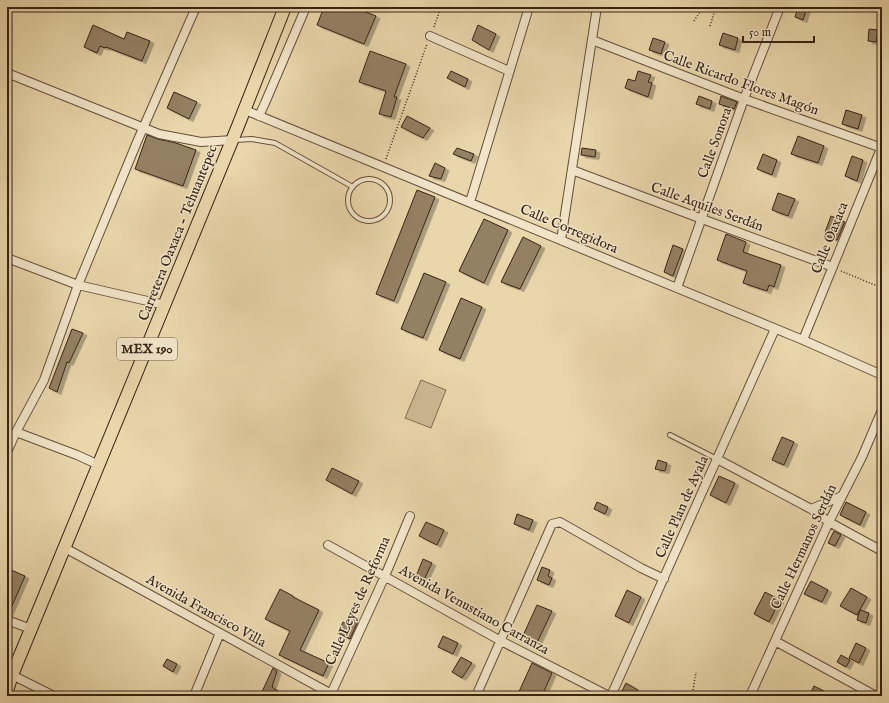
<svg xmlns="http://www.w3.org/2000/svg" width="889" height="703" font-family="'IM FELL English',serif">
	<defs>
		<filter id="shadow"><feDropShadow dx="4" dy="2.5" stdDeviation="0" flood-color="#0004"/></filter>
	</defs>
	<rect width="100%" height="100%" fill="#e9d6ab"/>
	<filter id="stains"><feTurbulence type="fractalNoise" baseFrequency=".005" numOctaves="4"/><feColorMatrix values="0 0 0 0 .2 0 0 0 0 .09 0 0 0 0 .02 0 0 0 .5 -.17"/></filter>
	<radialGradient id="worn" r=".72"><stop offset=".6" stop-color="#630" stop-opacity="0"/><stop offset="1" stop-color="#630" stop-opacity=".3"/></radialGradient>
	<path fill="#cbb892" stroke="#816e54" d="M 421,380 L 446,390 L 431,428 L 405,418 Z"/>
	<path fill="#948063" stroke="#372315" filter="url(#shadow)" d="M 324,7 L 353,7 L 376,16 L 364,44 L 317,25 Z
		M 798,7 L 807,7 L 803,20 L 795,17 Z
		M 93,25 L 124,39 L 127,32 L 150,41 L 142,61 L 106,47 L 105,48 L 100,46 L 97,53 L 84,47 Z
		M 478,25 L 496,34 L 489,50 L 472,40 Z
		M 869,29 L 878,30 L 876,42 L 868,41 Z
		M 723,33 L 738,38 L 735,50 L 719,45 Z
		M 653,38 L 665,42 L 661,54 L 649,50 Z
		M 370,51 L 406,64 L 394,97 L 397,97 L 391,117 L 379,114 L 386,91 L 359,82 Z
		M 451,71 L 468,79 L 465,87 L 447,78 Z
		M 638,71 L 651,75 L 648,82 L 652,83 L 648,97 L 625,88 L 628,79 L 635,81 Z
		M 174,92 L 197,102 L 189,119 L 167,108 Z
		M 699,96 L 712,101 L 710,109 L 696,104 Z
		M 721,96 L 737,102 L 734,109 L 719,104 Z
		M 846,110 L 862,115 L 858,129 L 842,124 Z
		M 407,116 L 430,128 L 423,138 L 401,127 Z
		M 147,135 L 158,139 L 176,143 L 196,150 L 183,186 L 135,169 Z
		M 798,136 L 824,146 L 818,163 L 791,154 Z
		M 457,148 L 474,154 L 471,161 L 453,154 Z
		M 582,148 L 596,150 L 595,157 L 581,155 Z
		M 763,154 L 777,160 L 772,175 L 757,169 Z
		M 852,156 L 863,160 L 857,181 L 845,176 Z
		M 435,163 L 445,168 L 441,179 L 429,176 Z
		M 417,190 L 435,197 L 394,301 L 376,294 Z
		M 778,193 L 795,199 L 788,216 L 772,210 Z
		M 831,216 L 845,222 L 837,240 L 824,235 Z
		M 484,219 L 508,230 L 484,283 L 459,271 Z
		M 726,234 L 746,242 L 743,252 L 781,265 L 774,287 L 769,285 L 767,291 L 743,283 L 747,271 L 717,260 Z
		M 523,237 L 541,246 L 520,289 L 501,282 Z
		M 673,245 L 683,249 L 673,276 L 664,272 Z
		M 424,273 L 446,282 L 423,338 L 401,329 Z
		M 461,298 L 482,307 L 460,359 L 439,350 Z
		M 72,329 L 83,333 L 69,363 L 67,362 L 57,392 L 49,388 Z
		M 782,437 L 794,442 L 784,465 L 772,460 Z
		M 658,460 L 667,463 L 665,471 L 655,469 Z
		M 332,468 L 359,481 L 352,494 L 326,480 Z
		M 719,476 L 735,483 L 726,503 L 710,495 Z
		M 597,502 L 608,507 L 605,514 L 594,509 Z
		M 846,502 L 866,512 L 860,525 L 840,515 Z
		M 517,514 L 533,520 L 529,530 L 514,524 Z
		M 426,522 L 444,530 L 437,545 L 419,536 Z
		M 834,531 L 841,535 L 835,546 L 828,543 Z
		M 423,559 L 432,563 L 423,582 L 415,579 Z
		M 542,567 L 550,570 L 548,576 L 552,578 L 549,585 L 537,580 Z
		M 11,570 L 25,576 L 8,615 L 7,615 L 7,579 Z
		M 811,581 L 828,590 L 822,602 L 804,594 Z
		M 851,588 L 867,597 L 857,615 L 840,606 Z
		M 280,589 L 293,596 L 293,597 L 319,610 L 300,650 L 329,663 L 323,676 L 279,655 L 290,631 L 265,619 Z
		M 627,590 L 641,597 L 629,623 L 615,616 Z
		M 765,592 L 780,600 L 769,622 L 754,614 Z
		M 537,605 L 552,611 L 535,647 L 521,640 Z
		M 860,610 L 869,613 L 866,623 L 857,620 Z
		M 349,614 L 359,619 L 350,639 L 338,633 L 343,622 L 345,623 Z
		M 443,636 L 458,643 L 453,654 L 438,647 Z
		M 856,643 L 866,648 L 859,663 L 849,658 Z
		M 841,655 L 850,660 L 846,667 L 837,662 Z
		M 461,657 L 472,663 L 462,678 L 452,672 Z
		M 167,659 L 177,664 L 173,672 L 163,666 Z
		M 532,663 L 552,673 L 542,696 L 517,696 Z
		M 273,668 L 277,671 L 272,687 L 285,696 L 260,696 Z
		M 626,683 L 638,690 L 634,696 L 630,696 L 622,691 Z
		M 814,686 L 824,691 L 821,696 L 809,696 Z"/>
	<g fill="none" stroke-linecap="round" stroke-linejoin="round">
		<defs>
			<path id="lane" d="M 235,140 L 252,139 L 275,143 L 353,187
				M348 200a21 21 0 1 1 42 0a21 21 0 1 1-42 0Z
				M 670,435 L 717,459"/>
			<path id="street" d="M 874,7 L 882,9
				M 430,36 L 509,71
				M 592,40 L 744,99 L 882,148
				M 7,73 L 159,134 L 201,142 L 233,140
				M 245,110 L 803,340 L 882,375
				M 259,116 L 265,103 L 306,7
				M 572,170 L 702,219 L 833,267
				M 470,202 L 529,7
				M 561,240 L 597,7
				M 7,258 L 78,285 L 165,305
				M 677,288 L 744,99 L 780,7
				M 803,340 L 882,146
				M 16,432 L 77,455 L 99,465
				M 7,452 L 16,432 L 44,380 L 78,285 L 137,142 L 196,7
				M 717,459 L 811,509 L 829,522 L 882,551
				M 811,509 L 842,496
				M 328,545 L 501,641 L 609,696
				M 65,548 L 335,696
				M 7,620 L 31,629
				M 775,641 L 876,696
				M 12,675 L 54,696
				M 194,696 L 220,633
				M 330,696 L 385,576 L 410,516
				M 476,696 L 552,524 L 560,522 L 641,568 L 664,579
				M 611,696 L 775,329
				M 750,696 L 829,522 L 862,457 L 882,410"/>
			<path id="primary" d="M 7,691 L 12,675 L 238,126 L 285,7"/>
		</defs>
		<use href="#lane" stroke="#64503a" stroke-width="6"/>
		<use href="#street" stroke="#64503a" stroke-width="10"/>
		<use href="#primary" stroke="#372315" stroke-width="14"/>
		<path stroke="#372315" stroke-width="1.5" stroke-dasharray="1 2" stroke-linecap="butt" d="M 694,21 L 703,7
			M 710,26 L 716,7
			M 434,27 L 441,7
			M 386,159 L 427,44
			M 841,271 L 882,288
			M 692,696 L 696,672"/>
		<use href="#lane" stroke="#f1e4c8" stroke-width="4"/>
		<use href="#street" stroke="#f1e4c8" stroke-width="8"/>
		<use href="#primary" stroke="#e9d6ab" stroke-width="12"/>
	</g>
	<g text-anchor="middle" dominant-baseline="central" stroke-width="3" stroke-linejoin="round" paint-order="stroke">
		<rect fill="#f1e4c8" stroke="#6f5d4b" stroke-width="1" x="117" y="338" width="60" height="22" rx="3"/>
		<g font-size="13" font-weight="bold" fill="#372315">
			<text x="147" y="349">MEX 190</text>
		</g>
		<g font-size="14" fill="#372315" stroke="#f1e4c8">
			<text transform="translate(741 83) rotate(20)">Calle Ricardo Flores Magón</text>
			<text transform="translate(715 143) rotate(-70)">Calle Sonora</text>
			<text transform="translate(707 207) rotate(20)">Calle Aquiles Serdán</text>
			<text transform="translate(569 229) rotate(23)">Calle Corregidora</text>
			<text transform="translate(178 233) rotate(-68)">Carretera Oaxaca - Tehuantepec</text>
			<text transform="translate(830 238) rotate(-68)">Calle Oaxaca</text>
			<text transform="translate(682 507) rotate(-66)">Calle Plan de Ayala</text>
			<text transform="translate(804 547) rotate(-65)">Calle Hermanos Serdán</text>
			<text transform="translate(358 601) rotate(-66)">Calle Leyes de Reforma</text>
			<text transform="translate(474 610) rotate(29)">Avenida Venustiano Carranza</text>
			<text transform="translate(206 611) rotate(29)">Avenida Francisco Villa</text>
		</g>
	</g>
	<rect width="889" height="703" fill="none" stroke="#e9d6ab" stroke-width="24"/>
	<rect x="8" y="8" width="873" height="687" fill="none" stroke="#372315" stroke-width="2"/>
	<rect x="12" y="12" width="865" height="679" fill="none" stroke="#372315"/>
	<path d="M743 36v6h71v-6" fill="none" stroke="#372315" stroke-width="2"/>
	<text x="749" y="36" font-size="12" fill="#372315" stroke="#f1e4c8" stroke-width="3" paint-order="stroke">50 m</text>
	<rect width="100%" height="100%" filter="url(#stains)"/>
	<rect width="100%" height="100%" fill="url(#worn)"/>
</svg>
